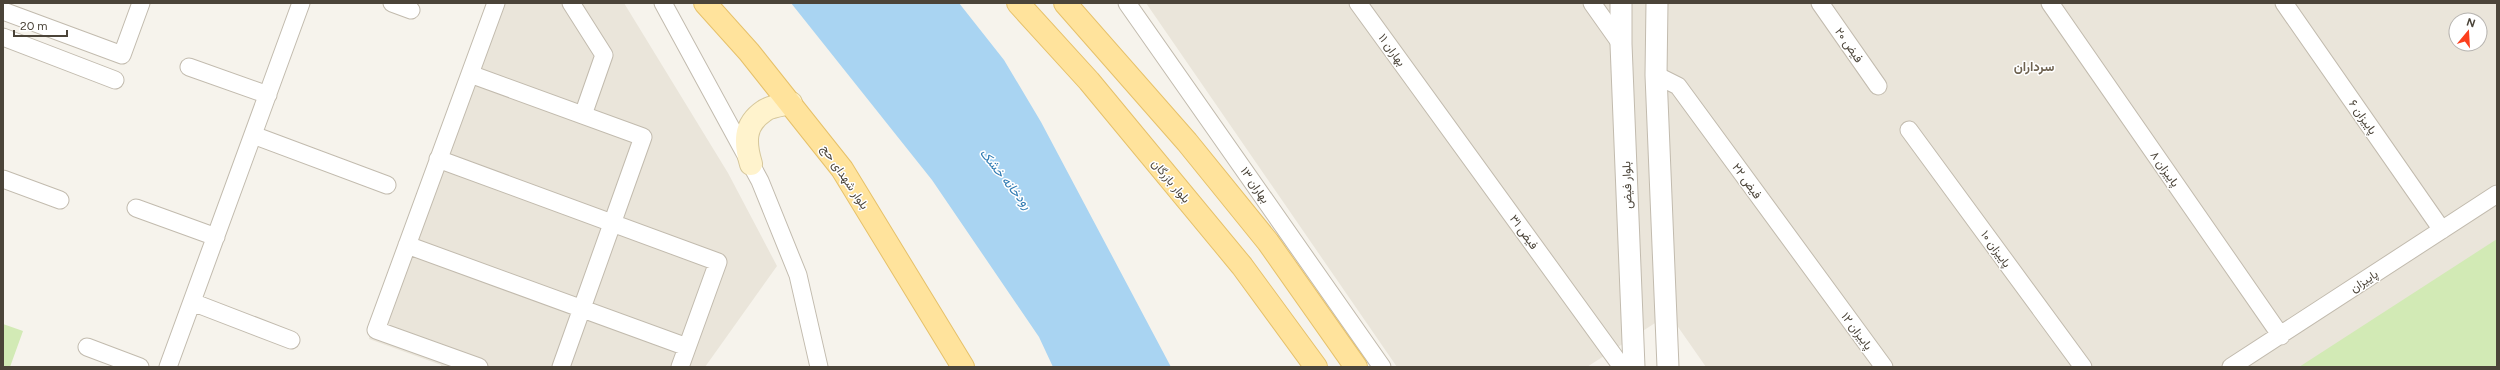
<svg xmlns="http://www.w3.org/2000/svg" width="2500" height="370" font-family="Figtree,Vazirmatn,sans-serif">
	<rect width="100%" height="100%" fill="#f6f3ec"/>
	<path fill="#eae5da" fill-rule="evenodd" d="M 486,3 L 624,3 L 728,173 L 777,266 L 705,367 L 441,367 L 441,365 L 369,339 Z
		M 1146,3 L 2497,3 L 2497,367 L 1706,367 L 1669,314 L 1587,367 L 1397,367 ZM 2456,20 L 2480,20 L 2480,44 L 2456,44 Z"/>
	<path fill="#d2eab5" d="M 2497,239 L 2497,367 L 2299,367 Z
		M 3,324 L 23,331 L 10,367 L 3,367 Z"/>
	<path fill="#a9d4f2" d="M 791,3 L 959,3 L 1004,60 L 1041,122 L 1171,367 L 1053,367 L 1039,337 L 932,180 Z"/>
	<g fill="none" stroke-linecap="round" stroke-linejoin="round">
		<defs>
			<path id="minor" d="M 392,3 L 411,10
				M 571,3 L 604,55 L 583,115
				M 663,3 L 760,181 L 798,275 L 819,367
				M 1127,3 L 1382,367
				M 1358,3 L 1622,367
				M 1592,3 L 1621,44
				M 1820,3 L 1878,86
				M 2050,3 L 2281,336
				M 2284,3 L 2442,230
				M 3,11 L 122,55 L 141,3
				M 3,37 L 115,80
				M 189,67 L 268,95
				M 470,74 L 643,137 L 561,367
				M 1656,75 L 1678,86 L 1884,367
				M 1909,130 L 2083,367
				M 253,135 L 387,185
				M 438,159 L 718,262 L 680,367
				M 3,179 L 60,200
				M 136,208 L 216,237
				M 407,245 L 687,347
				M 192,302 L 291,340
				M 87,347 L 140,367
				M 168,367 L 301,3
				M 479,367 L 376,330 L 496,3
				M 2231,367 L 2497,194"/>
			<path id="tertiary" d="M 1621,3 L 1621,44 L 1634,367
				M 1657,3 L 1656,75 L 1668,367"/>
			<path id="secondary" d="M 751,164 C 745,144 743,125 764,111 C 770,106 783,105 791,103"/>
			<path id="primary" d="M 705,3 L 749,52 L 842,169 L 963,367
				M 1018,3 L 1089,81 L 1242,266 L 1316,367
				M 1065,3 L 1187,142 L 1268,242 L 1356,367"/>
		</defs>
		<use href="#minor" stroke="#c2bbae" stroke-width="19"/>
		<use href="#tertiary" stroke="#c2bbae" stroke-width="23"/>
		<use href="#secondary" stroke="#d6c79b" stroke-width="24"/>
		<use href="#primary" stroke="#e6c16a" stroke-width="24"/>
		<use href="#minor" stroke="#fff" stroke-width="17"/>
		<use href="#tertiary" stroke="#fff" stroke-width="21"/>
		<use href="#secondary" stroke="#fff3cd" stroke-width="22"/>
		<use href="#primary" stroke="#ffe39c" stroke-width="22"/>
	</g>
	<g text-anchor="middle" dominant-baseline="central" stroke-width="3" stroke-linejoin="round" paint-order="stroke">
		<g font-size="12" fill="#4b4439" stroke="#fff">
			<text transform="translate(1849 45) rotate(55)">فیض ۲۰</text>
			<text transform="translate(1392 50) rotate(54)">بهاران ۱۱</text>
			<text transform="translate(2363 117) rotate(55)">پاییزان ۶</text>
			<text transform="translate(2165 169) rotate(55)">پاییزان ۸</text>
			<text transform="translate(845 177) rotate(56)">بلوار شهدای حج</text>
			<text transform="translate(1171 181) rotate(50)">بلوار بازرگان</text>
			<text transform="translate(1747 181) rotate(54)">فیض ۲۲</text>
			<text transform="translate(1255 185) rotate(55)">بهاران ۱۳</text>
			<text transform="translate(1627 185) rotate(-92)">بلوار فیض</text>
			<text transform="translate(1524 232) rotate(54)">فیض ۳۱</text>
			<text transform="translate(1996 249) rotate(54)">پاییزان ۱۰</text>
			<text transform="translate(2364 281) rotate(-33)">پاییزان</text>
			<text transform="translate(1857 331) rotate(53)">پاییزان ۱۲</text>
		</g>
		<g font-size="13" font-weight="bold" fill="#6e6250" stroke="#fff">
			<text x="2034" y="66">سرداران</text>
		</g>
		<g font-size="13" font-style="italic" fill="#2e7ab2" stroke="#fff">
			<text transform="translate(1006 179) rotate(51)">رودخانه خشک</text>
		</g>
	</g>
	<rect width="2500" height="370" fill="none" stroke="#4b4439" stroke-width="8"/>
	<g transform="translate(2468 32) rotate(18)"><circle r="19" fill="#ffffff" stroke="#b7b4b0"/>
	<path d="M0-3L7 15L0 10L-7 15Z" fill="#fc3f1d"/>
	<text y="-6" font-size="11" font-weight="bold" text-anchor="middle" fill="#4b4439">N</text>
	</g>
	<path d="M14 30v6h53v-6" fill="none" stroke="#4b4439" stroke-width="2"/>
	<text x="20" y="30" font-size="12" fill="#4b4439" stroke="#ffffff" stroke-width="3" paint-order="stroke">20 m</text>
</svg>
